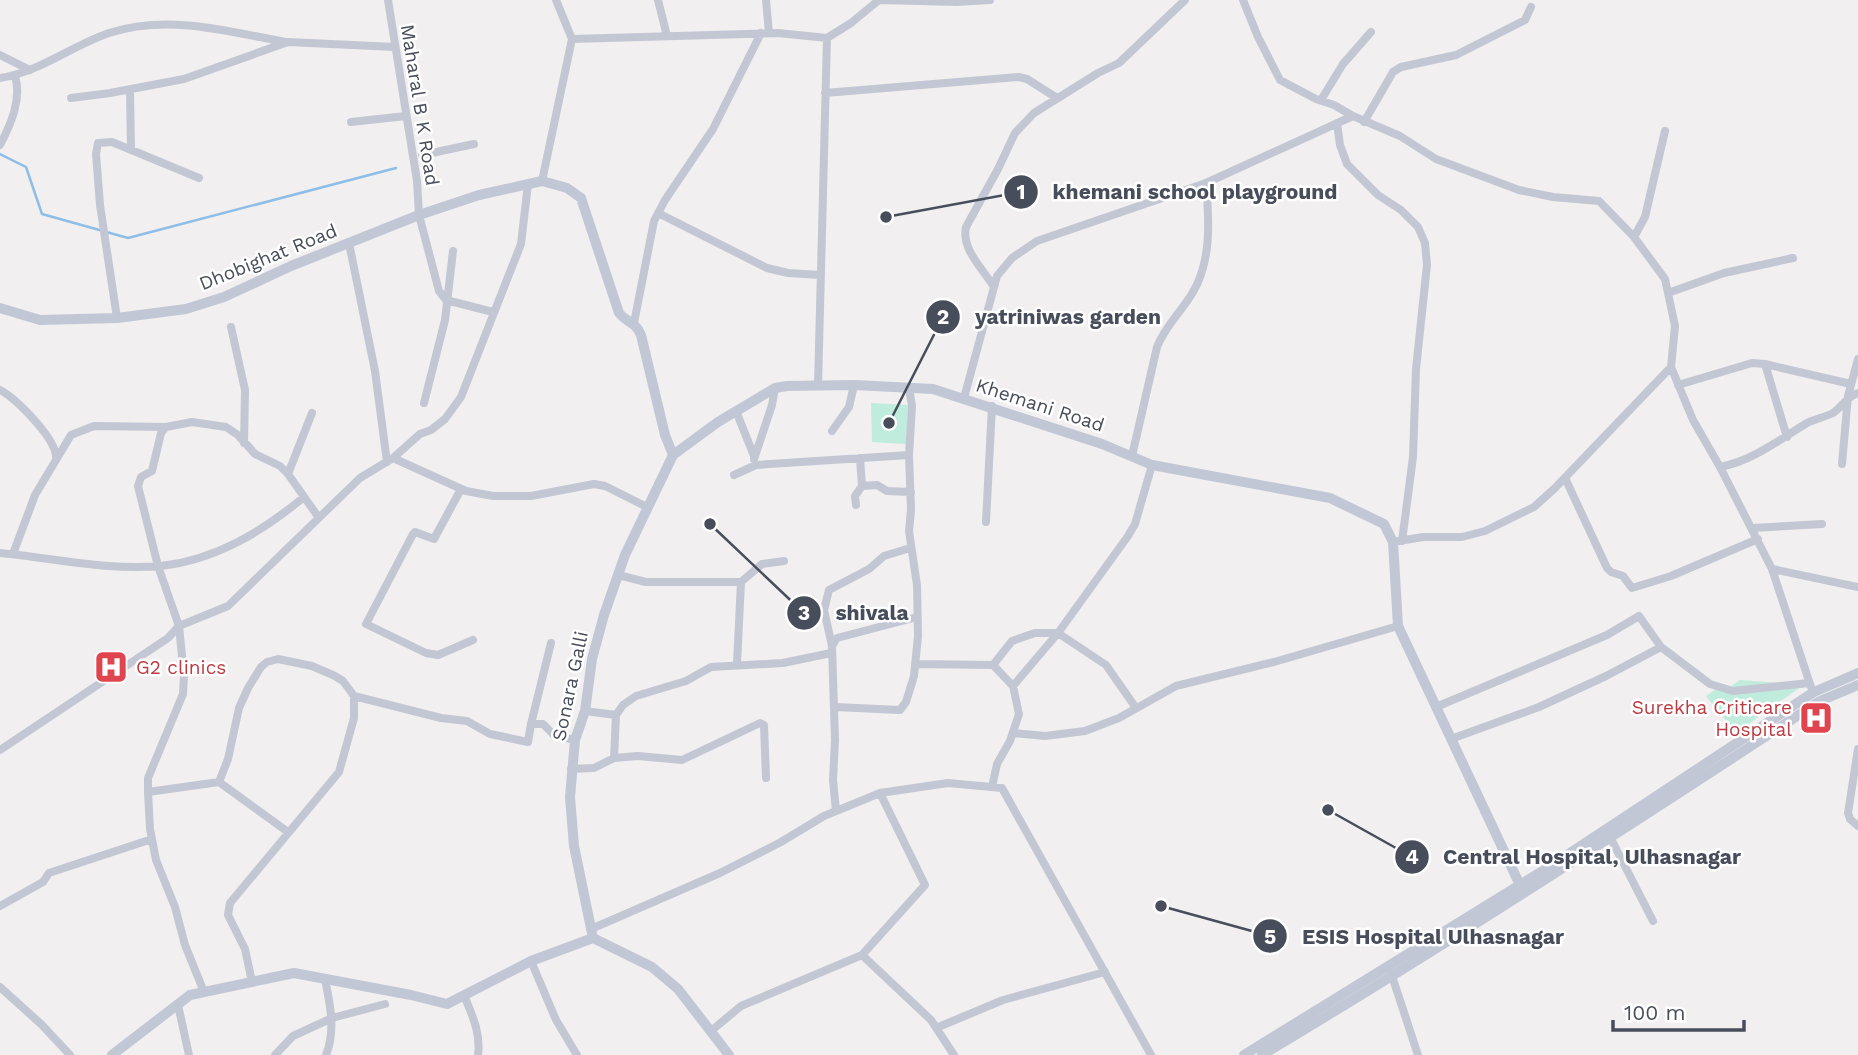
<svg xmlns="http://www.w3.org/2000/svg" width="1858" height="1055" font-family="'Work Sans',sans-serif">
	<rect width="100%" height="100%" fill="#f1efef"/>
	<path fill="#bfecdc" d="M 871,403 L 908,405 L 906,444 L 872,442 Z
		M 1740,680 L 1781,683 L 1799,688 L 1736,733 L 1706,696 L 1722,685 L 1726,690 Z"/>
	<g fill="none" stroke-linecap="round" stroke-linejoin="round">
		<path stroke="#8ebee7" stroke-width="2.5" d="M 0,154 L 26,167 L 42,214 L 128,238 L 396,168"/>
		<path stroke="#c3c7d3" stroke-width="8" d="M 388,0 L 417,181 L 419,215 L 439,291 L 446,300 L 493,312
			M 556,0 L 572,39
			M 658,0 L 667,36
			M 766,0 L 769,33
			M 880,0 L 956,2 L 990,0
			M 1243,0 L 1258,37 L 1280,80 L 1316,99 L 1334,105 L 1353,116
			M 0,55 L 30,70
			M 0,78 C 40,72 71,46 109,33 C 167,14 227,31 285,42
			M 130,90 L 131,150
			M 825,93 L 1019,77 L 1027,79 L 1057,98
			M 71,98 L 110,93 L 184,79 L 288,42 L 395,47
			M 1321,100 L 1343,64 L 1371,32
			M 351,122 L 406,116
			M 1364,122 L 1393,72 L 1401,67 L 1456,55 L 1525,20 L 1531,7
			M 1337,123 L 1340,145 L 1347,164 L 1378,195 L 1401,210 L 1418,227 L 1425,243 L 1427,265 L 1416,369 L 1413,457 L 1402,541
			M 0,145 C 11,124 22,99 15,76
			M 422,155 L 474,144
			M 542,181 L 572,39 L 778,33 L 827,38
			M 658,213 L 767,268 L 788,273 L 820,275
			M 1634,237 L 1645,217 L 1665,131
			M 349,243 L 375,371 L 387,462
			M 994,287 C 983,269 961,249 966,227 L 998,169 L 1015,133 L 1034,113 L 1098,73 L 1119,63 L 1185,0
			M 1668,293 L 1724,273 L 1793,258
			M 117,318 L 100,205 L 96,154 L 98,143 L 112,142 L 199,178
			M 634,323 L 654,221 L 665,200 L 713,129 L 761,33
			M 231,327 L 245,390 L 244,443
			M 1765,364 L 1787,437
			M 1671,367 L 1693,420 L 1720,467 C 1752,461 1779,440 1807,423 C 1815,419 1825,417 1833,413 C 1843,406 1846,397 1858,393
			M 1678,385 L 1752,363 L 1765,364 L 1851,384
			M 818,386 L 827,38 L 851,23 L 879,0
			M 0,390 C 17,399 56,439 56,457
			M 964,398 L 997,276 L 1012,258 L 1037,241 L 1206,183 L 1353,116 L 1400,136 L 1436,159 L 1519,190 L 1553,197 L 1599,201 L 1634,237 L 1665,279 L 1675,326 L 1671,367 L 1555,488 L 1534,507 L 1485,531 L 1462,537 L 1423,537 L 1393,542
			M 424,403 L 445,320 L 453,251
			M 736,411 L 754,456
			M 832,431 L 849,407 L 854,385
			M 1132,456 L 1157,347 C 1165,326 1182,311 1193,292 C 1212,260 1209,218 1206,183
			M 393,458 L 466,491 L 493,496 L 531,496 L 594,484 L 605,486 L 647,507
			M 860,458 L 862,486
			M 754,459 L 772,405 L 775,388
			M 1842,464 L 1848,396 L 1858,359
			M 1720,467 L 1772,569 L 1811,687
			M 288,474 L 312,413
			M 734,475 L 756,465 L 909,455
			M 1565,478 L 1607,568 L 1611,572 L 1623,576 L 1632,588 L 1671,576 L 1758,539
			M 461,489 L 434,539 L 415,532 L 413,534 L 366,624 L 426,653 L 438,655 L 473,640
			M 856,505 L 855,496 L 862,486 L 877,485 L 887,491 L 911,492
			M 986,522 L 992,406
			M 1752,528 L 1822,524
			M 0,553 C 53,558 108,571 161,566 C 216,560 263,531 304,497
			M 13,554 L 35,495 L 71,435 L 94,426 L 166,427
			M 1772,569 L 1858,587
			M 618,575 L 646,582 L 741,582 L 762,564 L 784,561
			M 832,646 L 837,638 L 917,617
			M 737,664 L 741,582
			M 915,664 L 993,665 L 1013,686 L 1019,714 L 1010,741 L 997,764 L 992,787
			M 993,665 L 1012,641 L 1035,633 L 1058,633 L 1106,665 L 1136,708
			M 1013,686 L 1058,633 L 1128,536 L 1135,524 L 1152,465
			M 835,707 L 900,710 L 906,702 L 914,676 L 918,636 L 917,585 L 909,531 L 911,510 L 909,455 L 912,406 L 909,388
			M 1436,707 L 1607,635 L 1639,616 L 1661,647 L 1710,684 L 1733,691 L 1809,683
			M 585,711 L 616,715
			M 531,724 L 551,643
			M 1013,733 L 1045,736 L 1085,731 L 1119,718 L 1176,686 L 1274,662 L 1398,626
			M 1451,739 L 1539,707 L 1606,676 L 1661,647
			M 1858,749 L 1848,813 L 1850,819 L 1858,826
			M 0,750 L 168,638 L 179,626 L 228,606 L 360,478 L 393,458 L 420,434 L 431,430 L 445,419 L 461,397 L 521,244 L 528,184
			M 614,758 L 616,715 L 623,705 L 636,696 L 686,681 L 711,667 L 783,663 L 831,653
			M 571,769 L 594,768 L 614,758 L 638,756 L 682,760 L 760,723 L 764,725 L 766,778
			M 219,782 L 288,832
			M 148,792 L 148,778 L 183,694 L 184,676 L 179,626 L 158,566 L 138,486 L 141,477 L 152,471 L 161,433 L 166,427 L 192,422 L 226,427 L 238,435 L 255,454 L 280,466 L 288,474 L 319,518
			M 880,793 L 925,885 L 862,955 L 931,1020 L 954,1055
			M 836,811 L 833,780 L 835,740 L 832,646 L 824,610 L 829,590 L 869,569 L 884,556 L 910,548
			M 1608,833 L 1653,921
			M 0,906 L 43,882 L 49,873 L 152,839
			M 591,929 L 720,873 L 781,842 L 824,816 L 880,793 L 948,783 L 1002,788 L 1151,1055
			M 531,961 L 556,1020 L 577,1055
			M 1391,973 L 1418,1055
			M 325,979 C 330,1004 336,1030 326,1055
			M 252,982 L 245,949 L 228,915 L 230,903 L 339,772 L 354,718 L 354,696
			M 0,987 L 42,1025 L 70,1055
			M 204,992 L 185,945 L 175,907 L 156,860 L 150,829 L 148,792 L 219,782 L 228,759 L 239,708 L 248,688 L 261,667 L 267,662 L 278,659 L 312,666 L 335,676 L 343,681 L 354,696 L 441,718 L 467,721 L 490,734 L 528,742 L 531,724 L 543,724 L 554,735 L 575,740
			M 464,995 C 472,1015 481,1033 478,1055
			M 178,1005 L 189,1055
			M 936,1028 L 1003,1000 L 1105,972
			M 711,1031 L 741,1006 L 862,955
			M 275,1055 L 293,1036 L 332,1018 L 385,1004"/>
		<path stroke="#c2c7d6" stroke-width="10" d="M 0,308 L 40,320 L 117,318 L 186,309 L 224,297 L 291,266 L 419,215 L 479,195 L 542,181 L 567,188 L 581,198 L 619,313 C 627,323 635,321 641,335 L 665,435 L 673,455
			M 593,938 L 574,846 L 570,797 L 575,740 L 585,711 L 592,659 L 604,615 L 625,555 L 673,455 L 718,422 L 775,388 L 787,386 L 854,385 L 933,389 L 1102,444 L 1152,465 L 1330,498 L 1384,524 L 1393,542 L 1398,626 L 1519,883 L 1525,892
			M 593,938 L 652,967 L 678,989 L 729,1055
			M 112,1055 L 190,995 L 294,973 L 411,995 L 447,1004 L 531,961 L 593,938
			M 1244,1055 L 1549,867 L 1814,692 L 1858,673
			M 1262,1055 C 1451,942 1635,822 1820,701 L 1858,685"/>
	</g>
	<defs>
		<symbol id="hospital-square" viewBox="-11 -11 22 22"><rect x="-9" y="-9" width="18" height="18" rx="4" fill="#e0444e" stroke="#fff"/><path d="M-5-5h3v3.5h4V-5h3V5h-3V1.5h-4V5h-3Z" fill="#fff"/></symbol>
	</defs>
	<g fill-rule="evenodd">
		<use href="#hospital-square" x="92" y="648" width="38" height="38"/>
		<use href="#hospital-square" x="1797" y="699" width="38" height="38"/>
	</g>
	<g text-anchor="middle" dominant-baseline="central" stroke-width="5" stroke-linejoin="round" paint-order="stroke">
		<g font-size="19" fill="#484d5b" stroke="#fff">
			<text transform="translate(420 105) rotate(81)">Maharal B K Road</text>
			<text transform="translate(268 257) rotate(-22)">Dhobighat Road</text>
			<text transform="translate(1040 405) rotate(18)">Khemani Road</text>
			<text transform="translate(570 686) rotate(-78)">Sonara Galli</text>
		</g>
		<g font-size="19" fill="#be3a42" stroke="#fff" text-anchor="start">
			<text x="136" y="667">G2 clinics</text>
			<text x="1792" y="707" text-anchor="end">Surekha Criticare<tspan x="1792" dy="22">Hospital</tspan></text>
		</g>
	</g>
	<path fill="none" stroke="#484d5b" stroke-width="2.5" d="M886 217L1021 192M889 423L943 317M710 524L804 613M1328 810L1412 857M1161 906L1270 936"/>
	<g fill="#484d5b" stroke="#fff" stroke-width="2.5">
		<circle cx="886" cy="217" r="7"/>
		<circle cx="889" cy="423" r="7"/>
		<circle cx="710" cy="524" r="7"/>
		<circle cx="1328" cy="810" r="7"/>
		<circle cx="1161" cy="906" r="7"/>
		<circle cx="1021" cy="192" r="18"/>
		<circle cx="943" cy="317" r="18"/>
		<circle cx="804" cy="613" r="18"/>
		<circle cx="1412" cy="857" r="18"/>
		<circle cx="1270" cy="936" r="18"/>
	</g>
	<g font-size="21" text-anchor="middle" font-weight="bold" fill="#fff">
		<text x="1021" y="199">1</text>
		<text x="943" y="324">2</text>
		<text x="804" y="620">3</text>
		<text x="1412" y="864">4</text>
		<text x="1270" y="944">5</text>
	</g>
	<g font-size="21" text-anchor="middle" font-weight="bold" fill="#484d5b" stroke="#fff" stroke-width="5" stroke-linejoin="round" paint-order="stroke">
		<text x="1195" y="199">khemani school playground</text>
		<text x="1068" y="324">yatriniwas garden</text>
		<text x="872" y="620">shivala</text>
		<text x="1592" y="864">Central Hospital, Ulhasnagar</text>
		<text x="1433" y="944">ESIS Hospital Ulhasnagar</text>
	</g>
	<path d="M1613 1020v10h131v-10" fill="none" stroke="#484d5b" stroke-width="3.5"/>
	<text x="1624" y="1020" font-size="21" fill="#484d5b" stroke="#ffffff" stroke-width="5" paint-order="stroke">100 m</text>
</svg>
